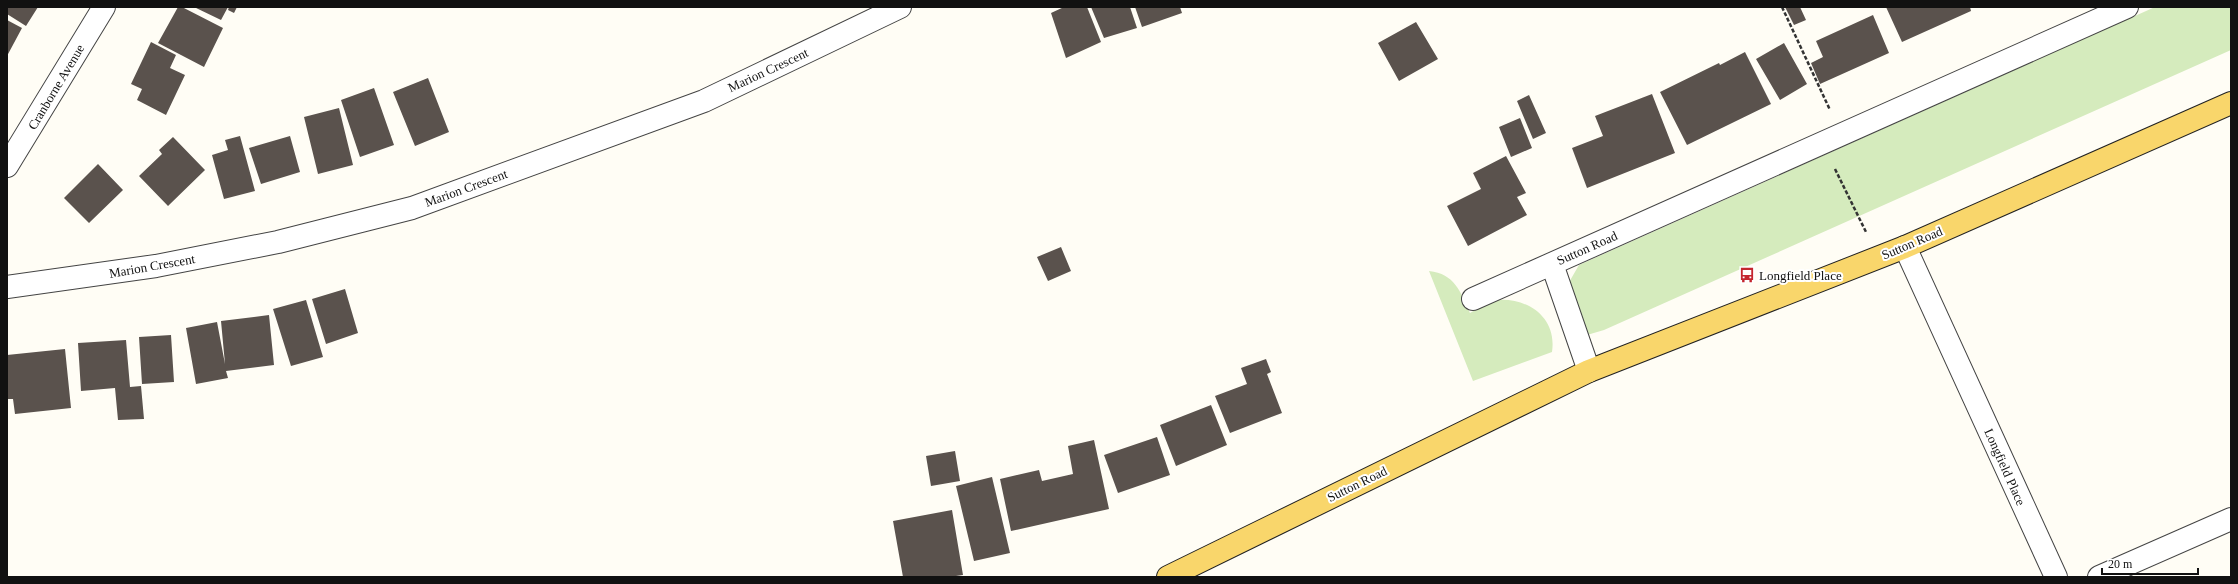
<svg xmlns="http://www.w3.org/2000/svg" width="2238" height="584" font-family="'Times New Roman',serif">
	<rect width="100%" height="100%" fill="#fffdf5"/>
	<path fill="#d5ebbd" d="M 2155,7 L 2231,7 L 2231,50 L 1604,330 L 1587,335 L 1568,284 L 1579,265 Z
		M 1429,271 C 1455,274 1460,291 1470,313 C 1478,309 1489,301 1498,300 C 1530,298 1557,319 1552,352 L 1473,381 Z"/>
	<path fill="#5a524d" d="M 7,7 L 38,7 L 26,26 L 7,14 Z
		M 178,7 L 182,7 L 223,28 L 204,67 L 158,43 Z
		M 194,7 L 228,7 L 221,20 Z
		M 229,7 L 237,7 L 234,13 L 228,10 Z
		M 1064,7 L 1087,7 L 1101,42 L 1066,58 L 1051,13 Z
		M 1091,7 L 1130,7 L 1137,28 L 1104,38 Z
		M 1135,7 L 1180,7 L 1182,13 L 1142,27 Z
		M 1785,7 L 1800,7 L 1806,20 L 1794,25 Z
		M 1886,7 L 1970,7 L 1971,11 L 1902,42 Z
		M 1873,15 L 1889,53 L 1820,84 L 1811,63 L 1823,57 L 1816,41 Z
		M 7,20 L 22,28 L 7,56 Z
		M 1416,22 L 1438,59 L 1399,81 L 1378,43 Z
		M 151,42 L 176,55 L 170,68 L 185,75 L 166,115 L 137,100 L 142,89 L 131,84 Z
		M 1784,43 L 1807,84 L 1780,100 L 1756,59 Z
		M 1745,52 L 1771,104 L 1687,145 L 1660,92 L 1719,63 L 1720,65 Z
		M 428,78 L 449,132 L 415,146 L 393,92 Z
		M 374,88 L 394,145 L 360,157 L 341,100 Z
		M 1652,94 L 1675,153 L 1587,188 L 1572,148 L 1603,136 L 1595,116 Z
		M 1529,95 L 1546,133 L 1533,139 L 1517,101 Z
		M 339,108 L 353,165 L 318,174 L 304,117 Z
		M 1520,118 L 1532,148 L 1511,157 L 1499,127 Z
		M 240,136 L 255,191 L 224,199 L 212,155 L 228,150 L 225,140 Z
		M 290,136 L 300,172 L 261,184 L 249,148 Z
		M 173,137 L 205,170 L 168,206 L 139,176 L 162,154 L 159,150 Z
		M 1506,156 L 1526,193 L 1517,197 L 1527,215 L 1468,246 L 1447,206 L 1481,189 L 1473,173 Z
		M 98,164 L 123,190 L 89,223 L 64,198 Z
		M 1061,247 L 1071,271 L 1048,281 L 1037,257 Z
		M 345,289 L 358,333 L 326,344 L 312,299 Z
		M 306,300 L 323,357 L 291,366 L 273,309 Z
		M 269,315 L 274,365 L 226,371 L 228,378 L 196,384 L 186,328 L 217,322 L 225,364 L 221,321 Z
		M 171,335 L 174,382 L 142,384 L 139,337 Z
		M 126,340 L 130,387 L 141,386 L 144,419 L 118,420 L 115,388 L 81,391 L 78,343 Z
		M 65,349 L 71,408 L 15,414 L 13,399 L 7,399 L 7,355 Z
		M 1266,359 L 1271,372 L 1267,374 L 1282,413 L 1230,433 L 1215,396 L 1247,384 L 1241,368 Z
		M 1211,405 L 1227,445 L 1176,466 L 1160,425 Z
		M 1157,437 L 1170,475 L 1118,493 L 1104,455 Z
		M 1094,440 L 1109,509 L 1011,531 L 1000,479 L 1039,470 L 1042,481 L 1073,474 L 1068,446 Z
		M 955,451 L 960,481 L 931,486 L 926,456 Z
		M 992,477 L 1010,553 L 974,561 L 956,486 Z
		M 952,510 L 963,575 L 949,577 L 903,577 L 893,521 Z"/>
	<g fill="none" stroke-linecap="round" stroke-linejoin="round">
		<defs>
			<path id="minor" d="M 7,166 L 104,7
				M 1905,247 L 2056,577
				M 1552,264 L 1589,371
				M 7,287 L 156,266 L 278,242 L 412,208 L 704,101 L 900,7
				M 1473,299 L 2127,7
				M 2099,577 L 2231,519"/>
			<path id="primary" d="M 1168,577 L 1589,371 L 1905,247 L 2231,103"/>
		</defs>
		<use href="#minor" stroke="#444" stroke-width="24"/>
		<use href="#primary" stroke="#222" stroke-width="24"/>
		<path stroke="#333" stroke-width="2.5" stroke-dasharray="4 2" stroke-linecap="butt" d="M 1782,7 L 1830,110
			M 1835,169 L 1866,232"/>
		<use href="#minor" stroke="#fff" stroke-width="22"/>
		<use href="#primary" stroke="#f9d66b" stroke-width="22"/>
	</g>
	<defs>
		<symbol id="bus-bare" viewBox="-9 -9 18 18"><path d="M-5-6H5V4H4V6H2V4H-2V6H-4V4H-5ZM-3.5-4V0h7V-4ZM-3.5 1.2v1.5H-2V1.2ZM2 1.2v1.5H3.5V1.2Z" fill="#c4262e" stroke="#fff" stroke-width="2.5" paint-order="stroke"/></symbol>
	</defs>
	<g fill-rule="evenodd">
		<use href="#bus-bare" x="1736" y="264" width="22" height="22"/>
	</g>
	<g text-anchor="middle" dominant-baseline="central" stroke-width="4" stroke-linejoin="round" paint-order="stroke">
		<g font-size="13" fill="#111" stroke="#fff">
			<text transform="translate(768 70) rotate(-25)">Marion Crescent</text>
			<text transform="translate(56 87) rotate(-59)">Cranborne Avenue</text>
			<text transform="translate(466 188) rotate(-20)">Marion Crescent</text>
			<text transform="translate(1912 243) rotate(-23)">Sutton Road</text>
			<text transform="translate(1587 248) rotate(-24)">Sutton Road</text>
			<text transform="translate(152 266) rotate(-10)">Marion Crescent</text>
			<text transform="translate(2005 467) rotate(66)">Longfield Place</text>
			<text transform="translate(1357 484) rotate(-26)">Sutton Road</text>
		</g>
		<g font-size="13" fill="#111" stroke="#fff" text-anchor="start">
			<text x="1759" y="275">Longfield Place</text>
		</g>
	</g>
	<rect width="2238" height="584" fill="none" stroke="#111111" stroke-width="16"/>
	<path d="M2102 568v6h96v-6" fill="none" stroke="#111111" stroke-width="2"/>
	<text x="2108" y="568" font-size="12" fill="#111111" stroke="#ffffff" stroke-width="3" paint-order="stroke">20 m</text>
</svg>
